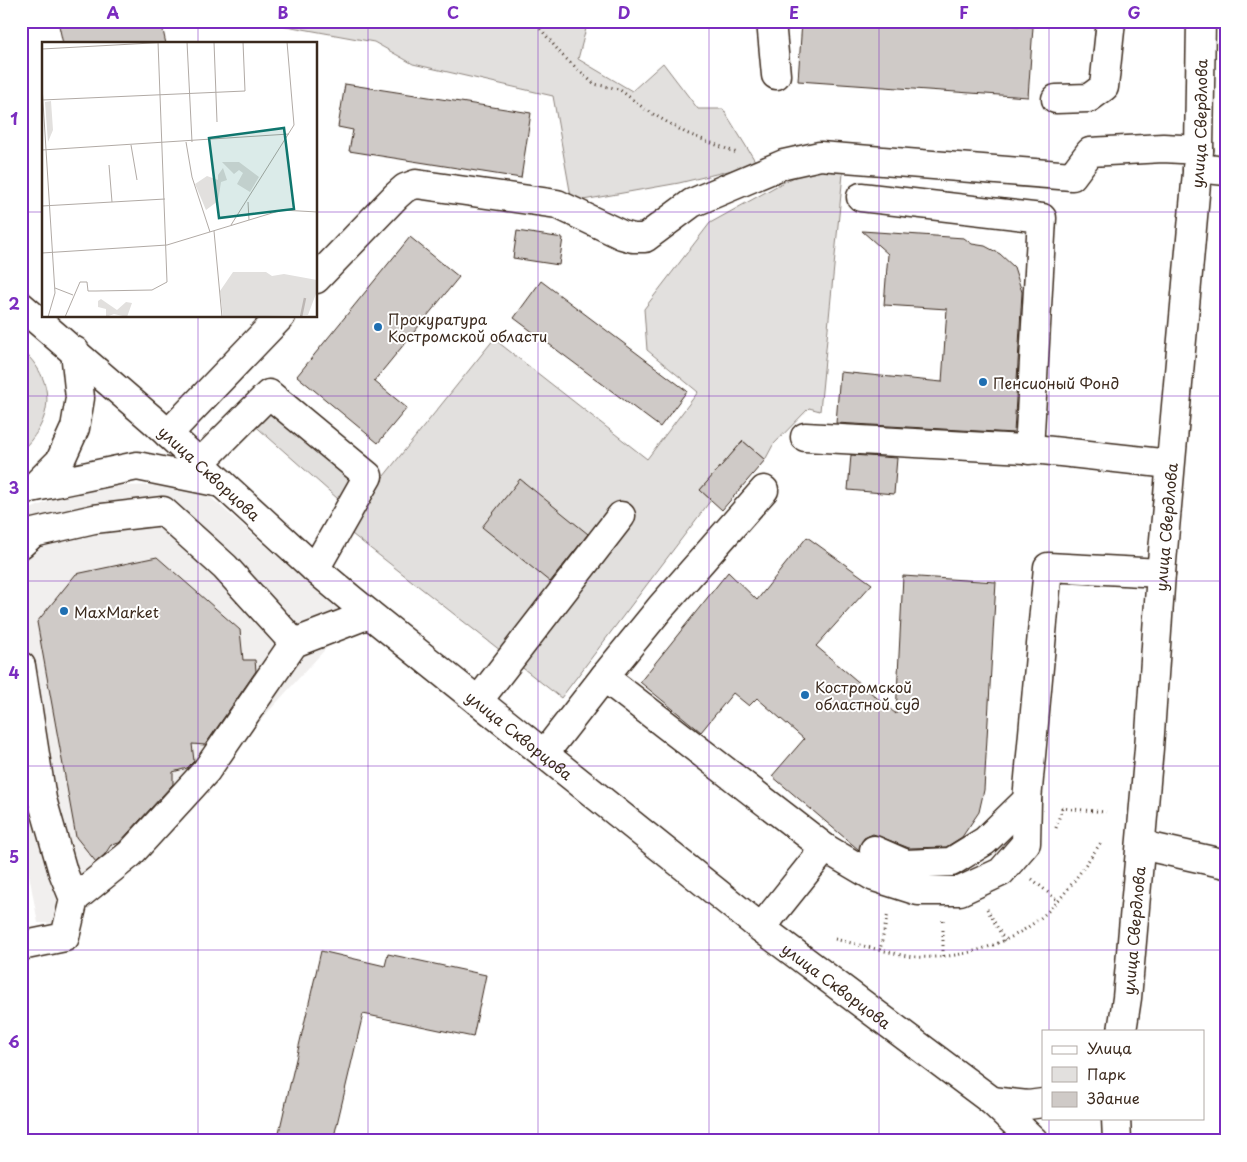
<svg xmlns="http://www.w3.org/2000/svg" width="1247" height="1162" font-family="'Playpen Sans',sans-serif">
	<rect width="100%" height="100%" fill="#fff"/>
	<filter id="ink" filterUnits="userSpaceOnUse"><feTurbulence type="fractalNoise" baseFrequency=".02" numOctaves="2"/><feDisplacementMap in="SourceGraphic" scale="10" xChannelSelector="R" yChannelSelector="G"/><feConvolveMatrix kernelMatrix="1 2 1 2 8 2 1 2 1" color-interpolation-filters="sRGB"/></filter>
	<g filter="url(#ink)">
		<path fill="#f1efee" d="M 170,485 L 208,495 L 351,621 L 75,924 L 38,923 L 21,831 L 21,513 L 59,497 L 117,486 Z"/>
		<path fill="#e2e0de" stroke="#8e857e" d="M 259,21 L 588,21 L 578,59 L 632,91 L 663,63 L 698,109 L 723,109 L 757,164 L 679,183 L 572,202 L 553,96 L 413,64 L 374,42 Z
			M 845,153 L 820,411 L 809,408 L 773,445 L 765,460 L 743,441 L 700,490 L 711,500 L 561,698 L 343,527 L 494,339 L 647,459 L 698,392 L 647,350 L 644,309 L 710,223 L 782,183 Z
			M 21,349 C 56,380 55,419 21,451 Z
			M 274,410 L 352,478 L 338,499 L 251,422 Z"/>
		<path fill="#cfcac7" stroke="#3b2a1e" d="M 58,21 L 161,21 L 166,44 L 63,44 Z
			M 802,21 L 952,21 L 1033,27 L 1028,97 L 798,81 Z
			M 345,84 L 531,113 L 521,178 L 349,151 L 353,130 L 338,127 Z
			M 517,231 L 563,238 L 559,265 L 513,258 Z
			M 862,231 L 964,238 L 972,244 L 985,246 L 1000,254 L 1014,267 L 1022,292 L 1014,433 L 836,423 L 840,372 L 942,382 L 947,309 L 884,305 L 888,254 Z
			M 410,237 L 459,277 L 374,381 L 407,408 L 378,443 L 297,376 Z
			M 541,281 L 687,391 L 660,427 L 514,318 Z
			M 743,441 L 765,460 L 722,510 L 700,490 Z
			M 851,455 L 897,458 L 894,494 L 848,490 Z
			M 520,479 L 588,534 L 550,582 L 482,527 Z
			M 807,537 L 872,584 L 816,646 L 896,714 L 903,576 L 996,582 L 984,790 L 979,812 L 962,837 L 946,847 L 909,848 L 873,834 L 864,838 L 859,850 L 772,776 L 804,739 L 757,698 L 749,706 L 733,693 L 701,732 L 640,682 L 728,572 L 757,600 Z
			M 157,557 L 240,630 L 243,660 L 255,660 L 256,671 L 205,745 L 192,744 L 194,761 L 187,768 L 173,772 L 173,784 L 119,843 L 111,845 L 105,854 L 96,862 L 76,837 L 37,622 L 76,574 Z
			M 321,951 L 385,966 L 388,954 L 486,975 L 473,1037 L 363,1014 L 333,1141 L 277,1141 Z"/>
		<g fill="none" stroke-linecap="round" stroke-linejoin="round">
			<defs>
				<g id="minor">
					<path d="M 771,21 L 776,75"/>
					<path d="M 1056,99 L 1089,98 L 1104,87 L 1111,21"/>
					<path d="M 1197,168 L 1226,171"/>
					<path d="M 861,197 L 1042,218 L 1029,450"/>
					<path d="M 316,279 L 396,196 L 405,188 L 416,184 L 557,204 L 622,235 L 633,238 L 645,238 L 692,203 L 784,164 L 820,156 L 1072,176 L 1090,152 L 1163,148 L 1199,150"/>
					<path id="s1" d="M 21,306 L 154,421 L 315,569 L 352,600 L 761,928 L 992,1101 L 1034,1141"/>
					<path d="M 168,434 L 281,316"/>
					<path d="M 805,437 L 1043,450 L 1170,464"/>
					<path d="M 200,463 L 269,394 L 368,476 L 315,569"/>
					<path d="M 36,485 L 60,461 L 75,428 L 80,398 L 75,351"/>
					<path d="M 21,490 L 137,466 L 221,483"/>
					<path d="M 21,544 L 33,533 L 94,519 L 163,511 L 225,567 L 294,643"/>
					<path d="M 21,666 L 42,799 L 63,872 L 74,899 L 65,937 L 21,946"/>
					<path d="M 604,677 L 661,607 L 764,490"/>
					<path d="M 478,701 L 621,516"/>
					<path d="M 544,754 L 604,677 L 825,848 L 874,877 L 918,891 L 960,891 L 1001,872 L 1026,843 L 1027,800"/>
					<path d="M 1141,845 L 1226,864"/>
					<path d="M 874,850 L 906,864 L 951,862 L 985,841 L 1027,800 L 1048,567 L 1161,573"/>
					<path d="M 74,899 L 130,854 L 206,771 L 294,643 L 369,614"/>
					<path d="M 761,928 L 825,848"/>
					<path id="s2" d="M 1122,1031 L 1127,998 L 1149,748 L 1161,573 L 1199,150 L 1201,21"/>
					<path d="M 992,1101 L 1028,1105 L 1043,1103"/>
					<path d="M 1116,1118 L 1117,1141"/>
				</g>
			</defs>
			<use href="#minor" stroke="#3b2a1e" stroke-width="31"/>
			<path stroke="#3b2a1e" stroke-width="3" stroke-dasharray="1 4" stroke-linecap="butt" d="M 534,21 L 562,55 L 594,84 L 619,89 L 646,110 L 686,133 L 737,153
				M 1056,828 L 1062,808 L 1106,812
				M 1032,879 L 1058,901
				M 987,909 L 1005,941
				M 835,939 L 880,950 L 888,913
				M 880,950 C 891,952 903,956 914,957 C 968,960 1023,941 1059,900 C 1075,881 1088,861 1102,841
				M 943,956 L 943,919"/>
			<use href="#minor" stroke="#fff" stroke-width="28"/>
		</g>
	</g>
	<path fill="none" stroke="#7b2cbf" stroke-width="1" stroke-opacity="0.55" d="M 198,21 L 198,44M 368,21 L 368,1141M 538,21 L 538,1141M 709,21 L 709,1141M 879,21 L 879,1141M 1049,21 L 1049,1031M 21,212 L 44,212M 316,212 L 1226,212M 198,316 L 198,1141M 21,396 L 1226,396M 21,581 L 1226,581M 21,766 L 1226,766M 21,950 L 1226,950M 1049,1118 L 1049,1141"/>
	<g fill="#1f6fb2" stroke="#fff" stroke-width="2">
		<circle cx="378" cy="327" r="5"/>
		<circle cx="983" cy="382" r="5"/>
		<circle cx="64" cy="611" r="5"/>
		<circle cx="805" cy="695" r="5"/>
	</g>
	<g text-anchor="middle" dominant-baseline="central" stroke-width="4" stroke-linejoin="round" paint-order="stroke">
		<g font-size="15" fill="#3b2a1e" stroke="#fff">
			<text stroke="none"><textPath href="#s2" startOffset="911">улица Свердлова</textPath></text>
			<text stroke="none"><textPath href="#s1" startOffset="252">улица Скворцова</textPath></text>
			<text stroke="none"><textPath href="#s2" startOffset="506">улица Свердлова</textPath></text>
			<text stroke="none"><textPath href="#s1" startOffset="658">улица Скворцова</textPath></text>
			<text stroke="none"><textPath href="#s2" startOffset="101">улица Свердлова</textPath></text>
			<text stroke="none"><textPath href="#s1" startOffset="1062">улица Скворцова</textPath></text>
		</g>
		<g font-size="15" fill="#3b2a1e" stroke="#fff" text-anchor="start">
			<text x="388" y="318">Прокуратура<tspan x="388" dy="17">Костромской области</tspan></text>
			<text x="993" y="382">Пенсионый Фонд</text>
			<text x="74" y="611">MaxMarket</text>
			<text x="815" y="686">Костромской<tspan x="815" dy="17">областной суд</tspan></text>
		</g>
	</g>
	<g transform="translate(42 42)">
		<rect width="275" height="275" fill="#fff"/>
		<path d="M 9,59 L 11,88 L 6,100 L 3,60 ZM 180,120 L 197,120 L 217,135 L 208,150 L 195,142 L 201,131 L 197,128 L 192,132 ZM 181,126 L 185,138 L 179,140 L 176,159 L 164,168 L 153,142 L 165,134 L 176,138 L 176,133 ZM 191,230 L 224,230 L 230,234 L 242,232 L 275,238 L 275,249 L 266,273 L 181,275 L 178,249 ZM 59,257 L 75,268 L 84,260 L 90,261 L 85,275 L 72,272 L 64,275 L 64,267 L 56,265 L 56,259 Z" fill="#e2e0de"/>
		<path fill="none" stroke="#bcb6b3" stroke-width="2.5" d="M 259,275 L 263,256"/>
		<path fill="none" stroke="#b1aaa5" stroke-width="1" d="M 145,0 L 150,100M 172,0 L 175,80M 0,7 L 128,0M 0,44 L 13,251 L 6,275M 0,58 L 203,49 L 201,0M 144,100 L 150,135 L 168,190M 89,103 L 95,138M 0,108 L 247,92M 67,123 L 70,160M 206,160 L 207,178M 0,164 L 123,157M 189,183 L 252,83 L 245,0M 172,189 L 180,275M 0,211 L 125,203 L 240,168 L 275,170M 13,246 L 31,253M 23,275 L 38,240 L 45,240 L 46,249 L 54,249 L 110,248 L 125,240 L 116,0"/>
		<path fill="#0f766e" fill-opacity="0.15" stroke="#0f766e" stroke-width="2.5" d="M 242,86 L 252,167 L 177,176 L 167,96 Z"/>
		<rect width="275" height="275" fill="none" stroke="#3b2a1e" stroke-width="2.5"/>
	</g>
	<rect width="1247" height="1162" fill="none" stroke="#fff" stroke-width="55"/>
	<rect x="1042" y="1030" width="162" height="90" fill="#ffffff" stroke="#b1aaa5"/>
	<rect x="1052" y="1046" width="25" height="8" fill="#ffffff" stroke="#b1aaa5"/>
	<text x="1087" y="1054" font-size="15" fill="#3b2a1e">Улица</text>
	<rect x="1052" y="1067" width="25" height="15" fill="#e2e0de" stroke="#b1aaa5"/>
	<text x="1087" y="1080" font-size="15" fill="#3b2a1e">Парк</text>
	<rect x="1052" y="1092" width="25" height="15" fill="#cfcac7" stroke="#b1aaa5"/>
	<text x="1087" y="1104" font-size="15" fill="#3b2a1e">Здание</text>
	<rect x="28" y="28" width="1192" height="1106" fill="none" stroke="#7b2cbf" stroke-width="2"/>
	<g font-size="16" text-anchor="middle" font-weight="bold" fill="#7b2cbf">
		<text x="113" y="19">A</text>
		<text x="283" y="19">B</text>
		<text x="453" y="19">C</text>
		<text x="624" y="19">D</text>
		<text x="794" y="19">E</text>
		<text x="964" y="19">F</text>
		<text x="1134" y="19">G</text>
		<text x="14" y="125">1</text>
		<text x="14" y="310">2</text>
		<text x="14" y="494">3</text>
		<text x="14" y="679">4</text>
		<text x="14" y="863">5</text>
		<text x="14" y="1048">6</text>
	</g>
</svg>
